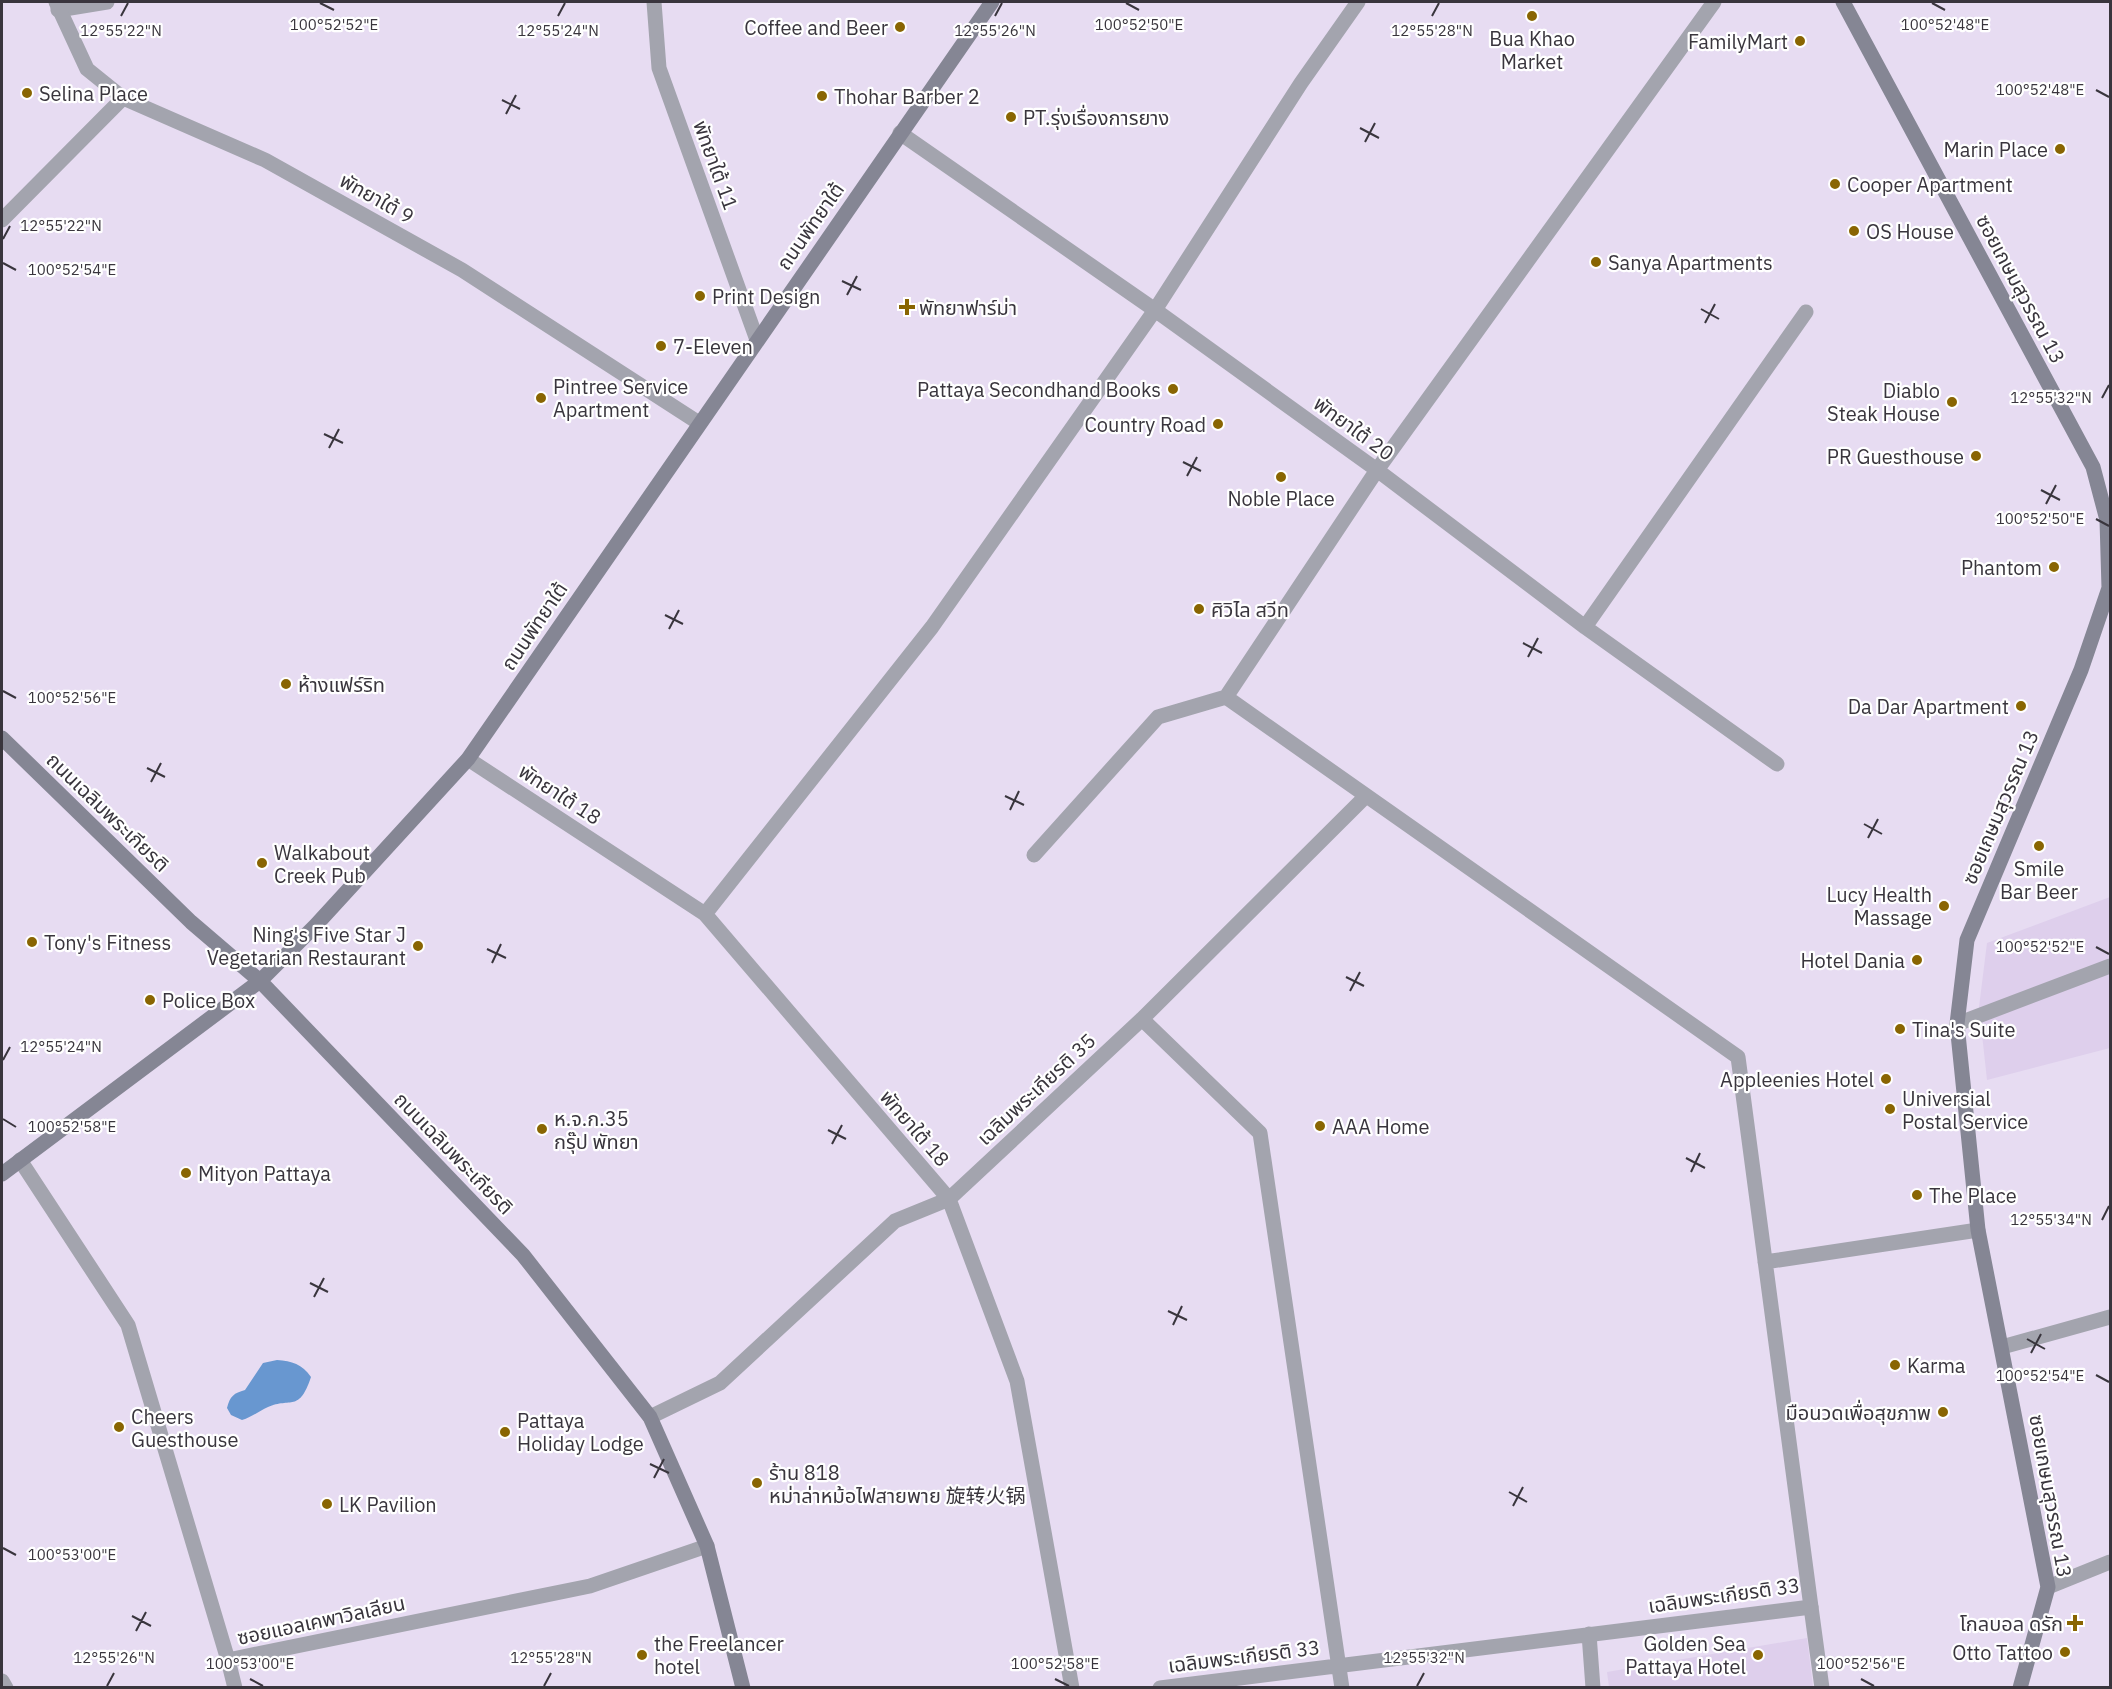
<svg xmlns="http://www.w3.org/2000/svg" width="2112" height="1689" font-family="'IBM Plex Sans','Noto Sans SC','Noto Sans Thai',sans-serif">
	<rect width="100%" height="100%" fill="#e7dcf2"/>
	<path fill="#decfec" d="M 2110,897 L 2110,1048 L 1987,1080 L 1979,1007 L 1987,943 Z
		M 1807,1638 L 1813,1687 L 1609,1687 L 1607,1672 Z"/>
	<path fill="#6897d0" d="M 277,1360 C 292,1361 302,1364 311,1377 C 299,1413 291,1397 268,1407 C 259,1411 252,1417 242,1420 L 231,1415 L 227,1408 C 230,1396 234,1393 245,1390 L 263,1363 Z"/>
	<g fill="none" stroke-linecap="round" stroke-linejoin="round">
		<path stroke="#a3a4ae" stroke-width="15" d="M 58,10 L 107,2
			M 1957,1024 L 2110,966
			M 2002,1347 L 2110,1317
			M 1811,1607 L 1822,1688
			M 228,1660 L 235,1688
			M 2,1681 L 6,1688"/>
		<path stroke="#a3a4ae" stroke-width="15" d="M 56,2 L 87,69 L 123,98 L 265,160 L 462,270 L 699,423
			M 654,2 L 659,68 L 757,340
			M 900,133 L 1155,310 L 1377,470 L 1585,627 L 1777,764
			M 2,220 L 123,98
			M 1585,627 L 1806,312
			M 1226,697 L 1377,470 L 1714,2
			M 468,759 L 705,914 L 949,1199 L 1017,1381 L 1072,1688
			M 1034,855 L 1158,717 L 1226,697 L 1738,1057 L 1811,1607 L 1160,1688
			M 705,914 L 932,627 L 1155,310 L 1301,83 L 1358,2
			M 1142,1019 L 1260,1133 L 1342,1688
			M 20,1160 L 128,1325 L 228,1660 L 590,1586 L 707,1546
			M 1765,1262 L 1978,1230
			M 650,1417 L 720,1383 L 895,1221 L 949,1199 L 1142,1019 L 1366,796
			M 2048,1587 L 2110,1562
			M 1589,1634 L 1593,1688"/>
		<path stroke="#858694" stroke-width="15" d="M 1843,2 L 2093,467 L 2107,520 L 2109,588 L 2081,670 L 1967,940 L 1957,1024 L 1978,1230 L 2048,1587 L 2020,1688
			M 2,738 L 191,922 L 260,981 L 523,1255 L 650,1417 L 707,1546 L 743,1688
			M 2,1174 L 260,981 L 316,925 L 468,759 L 992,2"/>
	</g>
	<path fill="none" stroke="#39353d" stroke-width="2" d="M 320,3 L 334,10M 1126,3 L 1139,10M 1932,3 L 1945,10M 121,16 L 128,3M 558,16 L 565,3M 995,16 L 1002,3M 1432,16 L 1439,3M 2096,90 L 2109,97M 502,100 L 520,109M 506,114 L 516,95M 1360,128 L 1379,138M 1365,142 L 1375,123M 3,239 L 10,226M 3,263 L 16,270M 842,281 L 861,290M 847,295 L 857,276M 1701,309 L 1719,319M 1705,323 L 1715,304M 2102,398 L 2109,385M 324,434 L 343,443M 329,448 L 339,429M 1183,462 L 1201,471M 1187,476 L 1197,457M 2041,490 L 2060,500M 2046,504 L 2056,485M 2096,519 L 2109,526M 665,615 L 683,624M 669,629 L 679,610M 1523,643 L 1542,653M 1528,657 L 1538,638M 3,691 L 16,698M 147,768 L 165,777M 151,782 L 161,763M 1005,796 L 1024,805M 1010,810 L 1019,791M 1864,824 L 1882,834M 1868,838 L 1878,819M 2096,947 L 2109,954M 487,949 L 506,958M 492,963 L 501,944M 1346,977 L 1364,986M 1350,991 L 1360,972M 3,1060 L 10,1047M 3,1119 L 16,1127M 828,1130 L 846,1139M 832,1144 L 842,1125M 1686,1158 L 1705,1168M 1691,1172 L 1700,1153M 2102,1220 L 2109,1206M 310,1283 L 328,1292M 314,1297 L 324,1278M 1168,1311 L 1187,1320M 1173,1325 L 1182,1306M 2027,1339 L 2045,1349M 2031,1353 L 2041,1334M 2096,1375 L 2109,1382M 650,1464 L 669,1473M 654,1478 L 664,1459M 1509,1492 L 1527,1502M 1513,1506 L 1523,1487M 3,1548 L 16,1555M 132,1616 L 151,1626M 136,1631 L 146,1612M 250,1679 L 263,1686M 1055,1679 L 1069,1686M 1861,1679 L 1874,1686M 107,1686 L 114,1673M 544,1686 L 551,1673M 1417,1686 L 1424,1673"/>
	<g fill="#896502" stroke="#fff" stroke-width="2">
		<circle cx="1532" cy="16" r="6"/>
		<circle cx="900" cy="27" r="6"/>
		<circle cx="1800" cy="41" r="6"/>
		<circle cx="27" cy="93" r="6"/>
		<circle cx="822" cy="96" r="6"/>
		<circle cx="1011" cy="117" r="6"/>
		<circle cx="2060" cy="149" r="6"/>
		<circle cx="1835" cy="184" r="6"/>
		<circle cx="1854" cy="231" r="6"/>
		<circle cx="1596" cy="262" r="6"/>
		<circle cx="700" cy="296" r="6"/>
		<path d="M904 298h6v6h6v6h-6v6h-6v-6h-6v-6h6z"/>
		<circle cx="661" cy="346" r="6"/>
		<circle cx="1173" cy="389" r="6"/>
		<circle cx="541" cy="398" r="6"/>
		<circle cx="1952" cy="402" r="6"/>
		<circle cx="1218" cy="424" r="6"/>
		<circle cx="1976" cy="456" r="6"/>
		<circle cx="1281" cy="477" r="6"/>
		<circle cx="2054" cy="567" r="6"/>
		<circle cx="1199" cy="609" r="6"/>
		<circle cx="286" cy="684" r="6"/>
		<circle cx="2021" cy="706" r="6"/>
		<circle cx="2039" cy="846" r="6"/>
		<circle cx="262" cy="863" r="6"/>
		<circle cx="1944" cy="906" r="6"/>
		<circle cx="32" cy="942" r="6"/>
		<circle cx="418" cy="946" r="6"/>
		<circle cx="1917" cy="960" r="6"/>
		<circle cx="150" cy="1000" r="6"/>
		<circle cx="1900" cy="1029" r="6"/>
		<circle cx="1886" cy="1079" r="6"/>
		<circle cx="1890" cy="1109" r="6"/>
		<circle cx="1320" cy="1126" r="6"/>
		<circle cx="542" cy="1129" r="6"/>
		<circle cx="186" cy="1173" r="6"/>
		<circle cx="1917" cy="1195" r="6"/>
		<circle cx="1895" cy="1365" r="6"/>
		<circle cx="1943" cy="1412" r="6"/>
		<circle cx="119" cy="1427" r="6"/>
		<circle cx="505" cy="1432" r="6"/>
		<circle cx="757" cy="1483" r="6"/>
		<circle cx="327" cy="1504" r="6"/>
		<path d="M2072 1614h6v6h6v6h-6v6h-6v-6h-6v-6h6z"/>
		<circle cx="2065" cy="1652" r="6"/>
		<circle cx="642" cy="1655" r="6"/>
		<circle cx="1758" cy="1655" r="6"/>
	</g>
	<g text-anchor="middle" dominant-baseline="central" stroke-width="4.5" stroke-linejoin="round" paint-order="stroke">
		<g font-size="20" fill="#39353d" stroke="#fff" text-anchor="start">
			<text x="888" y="27" text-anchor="end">Coffee and Beer</text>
			<text x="1532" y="38" text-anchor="middle">Bua Khao<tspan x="1532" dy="23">Market</tspan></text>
			<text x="1788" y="41" text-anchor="end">FamilyMart</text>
			<text x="39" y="93">Selina Place</text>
			<text x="834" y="96">Thohar Barber 2</text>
			<text x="1023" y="117">PT.รุ่งเรื่องการยาง</text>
			<text x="2048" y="149" text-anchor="end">Marin Place</text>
			<text x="1847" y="184">Cooper Apartment</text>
			<text x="1866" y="231">OS House</text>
			<text x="1608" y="262">Sanya Apartments</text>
			<text x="712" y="296">Print Design</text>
			<text x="919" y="307">พัทยาฟาร์ม่า</text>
			<text x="673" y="346">7-Eleven</text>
			<text x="553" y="386">Pintree Service<tspan x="553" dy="23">Apartment</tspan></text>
			<text x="1161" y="389" text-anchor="end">Pattaya Secondhand Books</text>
			<text x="1940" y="390" text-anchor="end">Diablo<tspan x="1940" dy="23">Steak House</tspan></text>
			<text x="1206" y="424" text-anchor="end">Country Road</text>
			<text x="1964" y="456" text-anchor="end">PR Guesthouse</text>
			<text x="1281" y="498" text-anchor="middle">Noble Place</text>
			<text x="2042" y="567" text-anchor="end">Phantom</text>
			<text x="1211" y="609">ศิวิไล สวีท</text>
			<text x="298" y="684">ห้างแฟร์ริท</text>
			<text x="2009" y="706" text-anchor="end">Da Dar Apartment</text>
			<text x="274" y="852">Walkabout<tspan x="274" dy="23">Creek Pub</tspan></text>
			<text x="2039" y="868" text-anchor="middle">Smile<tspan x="2039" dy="23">Bar Beer</tspan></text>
			<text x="1932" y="894" text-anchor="end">Lucy Health<tspan x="1932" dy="23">Massage</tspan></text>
			<text x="406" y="934" text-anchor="end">Ning's Five Star J<tspan x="406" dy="23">Vegetarian Restaurant</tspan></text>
			<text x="44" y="942">Tony's Fitness</text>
			<text x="1905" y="960" text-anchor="end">Hotel Dania</text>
			<text x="162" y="1000">Police Box</text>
			<text x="1912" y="1029">Tina's Suite</text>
			<text x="1874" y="1079" text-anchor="end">Appleenies Hotel</text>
			<text x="1902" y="1098">Universial<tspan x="1902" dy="23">Postal Service</tspan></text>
			<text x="554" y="1118">ห.จ.ก.35<tspan x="554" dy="23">กรุ๊ป พัทยา</tspan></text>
			<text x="1332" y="1126">AAA Home</text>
			<text x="198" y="1173">Mityon Pattaya</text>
			<text x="1929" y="1195">The Place</text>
			<text x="1907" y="1365">Karma</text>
			<text x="1931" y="1412" text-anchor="end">มือนวดเพื่อสุขภาพ</text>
			<text x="131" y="1416">Cheers<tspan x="131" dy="23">Guesthouse</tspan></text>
			<text x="517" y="1420">Pattaya<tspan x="517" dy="23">Holiday Lodge</tspan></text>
			<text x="769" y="1472">ร้าน 818<tspan x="769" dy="23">หม่าล่าหม้อไฟสายพาย 旋转火锅</tspan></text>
			<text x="339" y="1504">LK Pavilion</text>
			<text x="2063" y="1623" text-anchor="end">โกลบอล ดรัก</text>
			<text x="654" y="1643">the Freelancer<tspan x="654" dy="23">hotel</tspan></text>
			<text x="1746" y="1643" text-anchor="end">Golden Sea<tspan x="1746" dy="23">Pattaya Hotel</tspan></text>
			<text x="2053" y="1652" text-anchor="end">Otto Tattoo</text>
		</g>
		<g font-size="20" fill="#39353d" stroke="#fff">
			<text transform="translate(716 165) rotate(70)">พัทยาใต้ 11</text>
			<text transform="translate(377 198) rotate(29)">พัทยาใต้ 9</text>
			<text transform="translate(810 226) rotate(-55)">ถนนพัทยาใต้</text>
			<text transform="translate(2021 289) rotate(62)">ซอยเกษมสุวรรณ 13</text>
			<text transform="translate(1354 428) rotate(36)">พัทยาใต้ 20</text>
			<text transform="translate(534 626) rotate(-56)">ถนนพัทยาใต้</text>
			<text transform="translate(560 794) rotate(33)">พัทยาใต้ 18</text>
			<text transform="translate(2000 807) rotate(-67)">ซอยเกษมสุวรรณ 13</text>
			<text transform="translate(108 812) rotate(44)">ถนนเฉลิมพระเกียรติ</text>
			<text transform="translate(1036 1089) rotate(-43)">เฉลิมพระเกียรติ 35</text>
			<text transform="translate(915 1128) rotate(49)">พัทยาใต้ 18</text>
			<text transform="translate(454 1153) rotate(46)">ถนนเฉลิมพระเกียรติ</text>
			<text transform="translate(2051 1496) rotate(80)">ซอยเกษมสุวรรณ 13</text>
			<text transform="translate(1724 1595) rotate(-8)">เฉลิมพระเกียรติ 33</text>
			<text transform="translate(321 1620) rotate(-12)">ซอยแอลเคพาวิลเลียน</text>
			<text transform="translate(1244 1656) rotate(-7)">เฉลิมพระเกียรติ 33</text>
		</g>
	</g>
	<g font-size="15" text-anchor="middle" fill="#39353d" stroke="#fff" stroke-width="4.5" stroke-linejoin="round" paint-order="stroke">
		<text x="1945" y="30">100°52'48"E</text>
		<text x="334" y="30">100°52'52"E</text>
		<text x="1139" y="30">100°52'50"E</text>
		<text x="121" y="36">12°55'22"N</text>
		<text x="558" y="36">12°55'24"N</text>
		<text x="995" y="36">12°55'26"N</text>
		<text x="1432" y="36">12°55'28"N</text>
		<text x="2040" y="95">100°52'48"E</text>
		<text x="61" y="231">12°55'22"N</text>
		<text x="72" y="275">100°52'54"E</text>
		<text x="2051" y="403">12°55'32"N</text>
		<text x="2040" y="524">100°52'50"E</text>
		<text x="72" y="703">100°52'56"E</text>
		<text x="2040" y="952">100°52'52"E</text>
		<text x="61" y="1052">12°55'24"N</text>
		<text x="72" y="1132">100°52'58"E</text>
		<text x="2051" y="1225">12°55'34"N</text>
		<text x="2040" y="1381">100°52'54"E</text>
		<text x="72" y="1560">100°53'00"E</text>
		<text x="114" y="1663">12°55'26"N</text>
		<text x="551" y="1663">12°55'28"N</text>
		<text x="1424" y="1663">12°55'32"N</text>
		<text x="250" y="1669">100°53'00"E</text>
		<text x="1055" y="1669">100°52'58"E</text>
		<text x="1861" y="1669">100°52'56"E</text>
	</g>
	<rect width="2112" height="1689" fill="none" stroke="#39353d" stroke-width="6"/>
</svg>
